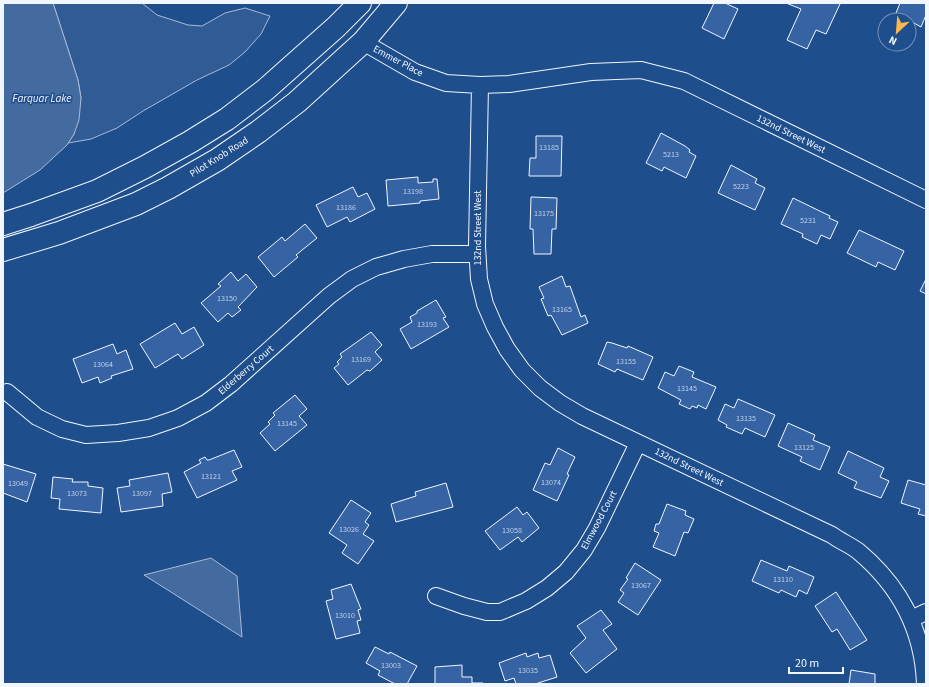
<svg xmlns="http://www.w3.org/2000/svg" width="929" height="687" font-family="'Source Sans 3',sans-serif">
	<rect width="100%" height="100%" fill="#1f4e8c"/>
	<path fill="#305b95" stroke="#a8bbd7" d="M 53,3 L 142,3 L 157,15 L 188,25 L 202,26 L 225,13 L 245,8 L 270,16 L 261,34 L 245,52 L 229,65 L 197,80 L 143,111 L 117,128 L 91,139 L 68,143 L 74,134 L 81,98 L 78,80 Z"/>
	<path fill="#446ba0" stroke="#a8bbd7" d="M 3,3 L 53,3 L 78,80 L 81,98 L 79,120 L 74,134 L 67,145 L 40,170 L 3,193 Z
		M 211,558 L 237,576 L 242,637 L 144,575 Z"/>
	<path fill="#3563a3" stroke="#f2f6ff" d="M 714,3 L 725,3 L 738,9 L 724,39 L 702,28 Z
		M 786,3 L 837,3 L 840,4 L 826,34 L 816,30 L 807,49 L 787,40 L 801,9 Z
		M 900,3 L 926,3 L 926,15 L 921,27 L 896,13 Z
		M 661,133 L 685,146 L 690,150 L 689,152 L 696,156 L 686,178 L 664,167 L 662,171 L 646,163 Z
		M 536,136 L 562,136 L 561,176 L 529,176 L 530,158 L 536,158 Z
		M 731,165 L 757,179 L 755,183 L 765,188 L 755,210 L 718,193 Z
		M 418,177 L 418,183 L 433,182 L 433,179 L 437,179 L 439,199 L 420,201 L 420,203 L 388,206 L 386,180 Z
		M 353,187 L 358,197 L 367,193 L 375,209 L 350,222 L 347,217 L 327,227 L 316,205 Z
		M 531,197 L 557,198 L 556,229 L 552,229 L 551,254 L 534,254 L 533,229 L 530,229 Z
		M 793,198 L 830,216 L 829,218 L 838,222 L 830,239 L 821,235 L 817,244 L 802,237 L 803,234 L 781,224 Z
		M 305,224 L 317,238 L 296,255 L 298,257 L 274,277 L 258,257 L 282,237 L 285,241 Z
		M 859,230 L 904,251 L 895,270 L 878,262 L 876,267 L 847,253 Z
		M 231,272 L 238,281 L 246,274 L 257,287 L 238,307 L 241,310 L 232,317 L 228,313 L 218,322 L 201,303 L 221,286 L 218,284 Z
		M 562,276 L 566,287 L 570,286 L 581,317 L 585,315 L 588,323 L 562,335 L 551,315 L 548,316 L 541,299 L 544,298 L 539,287 Z
		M 926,279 L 926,294 L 920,291 Z
		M 436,300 L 446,317 L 443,318 L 449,327 L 411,349 L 400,329 L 412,322 L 410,317 L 417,313 L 417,311 Z
		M 175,323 L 182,334 L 194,327 L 204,345 L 182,359 L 178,354 L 155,368 L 140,344 Z
		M 371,332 L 382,345 L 375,352 L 382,360 L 370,371 L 367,370 L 348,385 L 334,368 L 339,364 L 337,362 L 342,357 L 340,354 Z
		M 607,342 L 612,343 L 627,348 L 628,346 L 653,357 L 643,380 L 617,369 L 615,372 L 598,364 Z
		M 113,344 L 117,354 L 126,350 L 133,369 L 111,376 L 112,378 L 100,383 L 98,377 L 82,383 L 73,359 Z
		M 679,366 L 694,372 L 692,377 L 716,387 L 706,409 L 698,405 L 697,408 L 692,406 L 690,409 L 679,404 L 681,400 L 658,388 L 665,372 L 674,376 Z
		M 295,395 L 307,409 L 299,416 L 307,425 L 275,451 L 260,433 L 270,424 L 268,422 L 275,415 L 273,413 Z
		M 738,399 L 775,415 L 765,437 L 745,428 L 742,434 L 726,427 L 727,425 L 718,420 L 725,404 L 734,408 Z
		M 788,423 L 815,435 L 813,440 L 830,447 L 820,470 L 800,461 L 802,457 L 778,446 Z
		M 558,448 L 575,457 L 567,474 L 569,475 L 557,501 L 533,490 L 545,463 L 550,465 Z
		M 234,450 L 242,467 L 232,471 L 237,480 L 197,498 L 184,472 L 199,464 L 201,463 L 199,460 L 205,457 L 207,460 L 209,460 Z
		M 848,451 L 884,468 L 880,477 L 889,481 L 881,498 L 854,488 L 857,482 L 838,473 Z
		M 3,464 L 36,474 L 27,502 L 3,493 Z
		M 168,473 L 172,492 L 162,494 L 163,506 L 121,512 L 117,488 L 130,486 L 129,480 Z
		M 53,477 L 73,479 L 72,482 L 88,482 L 88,486 L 103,488 L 101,513 L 59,509 L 60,499 L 51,498 Z
		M 908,480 L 926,485 L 926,516 L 918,514 L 920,509 L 901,503 Z
		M 446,483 L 453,507 L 396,522 L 391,504 L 416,496 L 415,492 Z
		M 351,500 L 371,513 L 365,522 L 369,525 L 363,534 L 374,541 L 358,564 L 342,553 L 347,545 L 329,533 Z
		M 667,504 L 686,511 L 685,515 L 694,519 L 688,533 L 684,532 L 675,556 L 653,547 L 659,533 L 654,531 L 656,524 L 659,524 Z
		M 517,507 L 523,515 L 527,512 L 539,528 L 522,542 L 518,537 L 500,550 L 485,531 Z
		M 761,560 L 787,571 L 789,566 L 814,577 L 807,594 L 799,590 L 796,597 L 781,590 L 779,593 L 752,581 Z
		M 635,563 L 661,580 L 638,615 L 618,602 L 624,593 L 620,590 L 628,579 L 626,578 Z
		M 351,584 L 361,609 L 358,610 L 361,620 L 357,621 L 360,633 L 336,639 L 326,601 L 333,599 L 331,590 Z
		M 836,592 L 867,640 L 850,650 L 837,629 L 832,632 L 815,606 Z
		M 601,610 L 612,624 L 603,630 L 617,649 L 586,673 L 570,653 L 586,638 L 577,626 Z
		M 375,647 L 389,654 L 390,652 L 417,666 L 407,684 L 395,684 L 378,675 L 380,671 L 366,663 Z
		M 526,653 L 527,657 L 538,653 L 539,658 L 550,655 L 557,677 L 535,684 L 516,684 L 514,678 L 505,681 L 499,663 Z
		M 462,665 L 462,677 L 472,677 L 472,683 L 483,683 L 483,684 L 435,684 L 435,667 Z
		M 851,670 L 875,674 L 875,684 L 849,684 Z"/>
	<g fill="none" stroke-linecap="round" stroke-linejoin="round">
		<defs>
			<path id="street" d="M 363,42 L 415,72 L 446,83 L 480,85 L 509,84 L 591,72 L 641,70 L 684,81 L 926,200
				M 480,85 L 477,246 L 479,279 L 485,304 L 495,327 L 507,349 L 522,370 L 540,388 L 560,403 L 582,416 L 832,535 C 840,541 850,545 858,551 C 900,586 923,629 925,684
				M 7,392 L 37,417 L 62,429 L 86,435 L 118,433 L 149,428 L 178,418 L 206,403 L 231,384 L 329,296 L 352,279 L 376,267 L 404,259 L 432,254 L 477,254
				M 436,596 L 464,606 L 487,612 L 500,612 L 526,601 L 547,588 L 566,572 L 584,550 L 597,528 L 638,443
				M 911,619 L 926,612"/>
			<path id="secondary" d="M 3,224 L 31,215 L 97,191 L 145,167 L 190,142 L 227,119 L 265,90 L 336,27 L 360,3
				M 3,250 L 59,233 L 136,204 L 168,188 L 217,160 L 258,132 L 297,102 L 363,42 L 396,3"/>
		</defs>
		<use href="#street" stroke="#f2f6ff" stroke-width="18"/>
		<use href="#secondary" stroke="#f2f6ff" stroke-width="24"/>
		<use href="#street" stroke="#1f4e8c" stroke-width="16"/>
		<use href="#secondary" stroke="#1f4e8c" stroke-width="22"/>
	</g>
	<g text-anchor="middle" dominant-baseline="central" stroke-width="3" stroke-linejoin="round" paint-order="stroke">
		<g font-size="8" fill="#c3d1e8">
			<text x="549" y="147">13185</text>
			<text x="671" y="154">5213</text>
			<text x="741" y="186">5223</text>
			<text x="413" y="191">13198</text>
			<text x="346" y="207">13186</text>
			<text x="544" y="213">13175</text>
			<text x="808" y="220">5231</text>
			<text x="227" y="298">13150</text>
			<text x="562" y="309">13165</text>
			<text x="427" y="324">13193</text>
			<text x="361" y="359">13169</text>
			<text x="626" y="361">13155</text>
			<text x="103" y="364">13064</text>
			<text x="687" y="388">13145</text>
			<text x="746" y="418">13135</text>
			<text x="287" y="423">13145</text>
			<text x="804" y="447">13125</text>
			<text x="211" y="476">13121</text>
			<text x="551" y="482">13074</text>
			<text x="18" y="483">13049</text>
			<text x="77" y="493">13073</text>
			<text x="142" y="493">13097</text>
			<text x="349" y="529">13026</text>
			<text x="512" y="530">13058</text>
			<text x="783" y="579">13110</text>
			<text x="641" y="585">13067</text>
			<text x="345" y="615">13010</text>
			<text x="391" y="665">13003</text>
			<text x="528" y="670">13035</text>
		</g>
		<g font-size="10" fill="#f2f6ff" stroke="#1f4e8c">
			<text transform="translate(398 61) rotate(28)">Emmer Place</text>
			<text transform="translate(791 134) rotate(26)">132nd Street West</text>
			<text transform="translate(219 157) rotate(-32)">Pilot Knob Road</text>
			<text transform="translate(478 228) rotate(-90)">132nd Street West</text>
			<text transform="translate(246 370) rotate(-41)">Elderberry Court</text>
			<text transform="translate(689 467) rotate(26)">132nd Street West</text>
			<text transform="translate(599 520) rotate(-62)">Elmwood Court</text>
		</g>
		<g font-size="11" font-style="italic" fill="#f2f6ff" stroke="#1f4e8c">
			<text x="42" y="98">Farquar Lake</text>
		</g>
	</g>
	<rect width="929" height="687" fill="none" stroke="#f2f6ff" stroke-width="8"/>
	<g transform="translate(897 32) rotate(206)"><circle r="19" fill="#1f4e8c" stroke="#7391ba"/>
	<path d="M0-3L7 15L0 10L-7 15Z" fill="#ffb74d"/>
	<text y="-6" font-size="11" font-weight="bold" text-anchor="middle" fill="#f2f6ff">N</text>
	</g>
	<path d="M789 667v6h54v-6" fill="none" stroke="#f2f6ff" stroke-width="2"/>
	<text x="795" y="667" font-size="12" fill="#f2f6ff" stroke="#1f4e8c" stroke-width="3" paint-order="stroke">20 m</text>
</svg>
